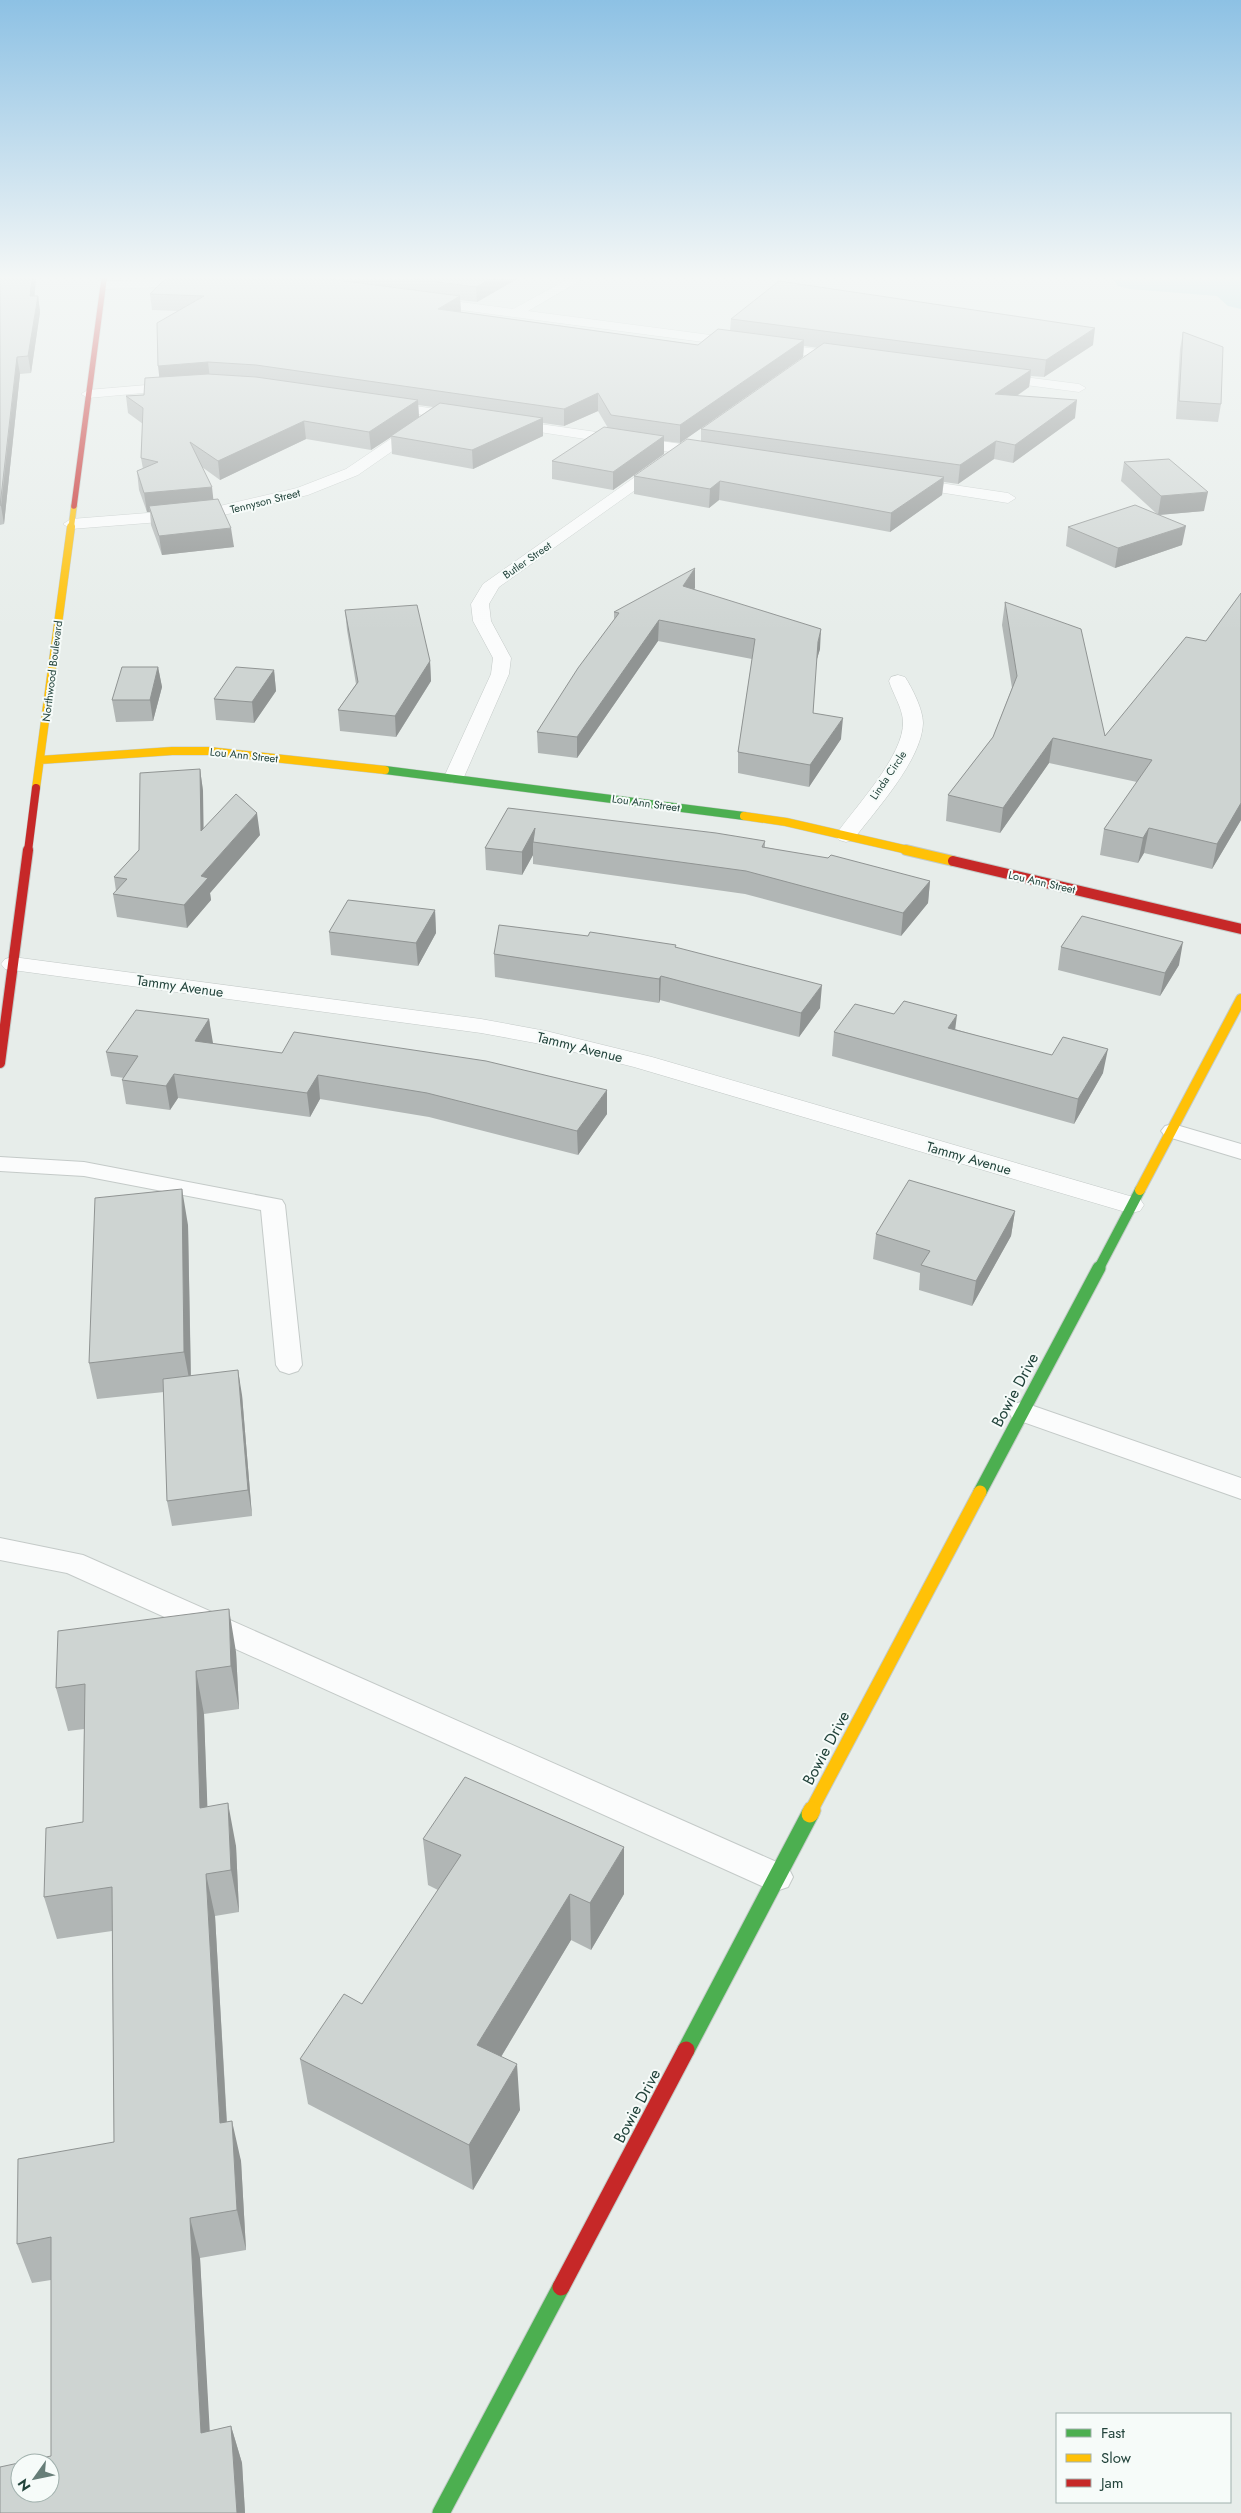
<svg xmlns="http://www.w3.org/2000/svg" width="1241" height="2513" font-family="Jost,sans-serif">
	<rect width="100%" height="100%" fill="#e7edea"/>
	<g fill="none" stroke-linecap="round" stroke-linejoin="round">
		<path fill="#a6d5dd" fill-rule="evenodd" d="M 1113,279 L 1239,279 L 1241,281 L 1241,309 L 1228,306 L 1217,296 L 1130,289 L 1118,286 Z"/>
		<defs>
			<path id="lane" d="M 1173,1124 L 1241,1144 L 1241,1159 L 1165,1136 L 1161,1131 L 1165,1126 Z
				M 0,1157 L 84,1162 L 282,1200 L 285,1205 L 302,1365 L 298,1371 L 289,1374 L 280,1371 L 276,1365 L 261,1210 L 84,1176 L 0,1171 Z
				M 1022,1402 L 1241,1478 L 1241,1499 L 1012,1418 L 1008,1411 L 1012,1404 Z
				M 0,1538 L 83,1555 L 788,1867 L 793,1877 L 788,1887 L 776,1891 L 764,1887 L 67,1573 L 0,1560 Z"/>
			<path id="street" d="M 197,279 L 203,283 L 202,286 L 103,289 L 97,285 L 103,281 Z
				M 568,279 L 583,279 L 528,311 L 847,353 L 854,357 L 847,361 L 423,305 L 416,301 L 423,297 L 513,309 Z
				M 993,373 L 1079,384 L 1086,388 L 1079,392 L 988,380 L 986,377 Z
				M 182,382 L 187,383 L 189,386 L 187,389 L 88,398 L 81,394 L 88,390 Z
				M 382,401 L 463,413 L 470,417 L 463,421 L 377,408 L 375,405 L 377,402 Z
				M 505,419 L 710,448 L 718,453 L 710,458 L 500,426 L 498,423 L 500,420 Z
				M 422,420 L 427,421 L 429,424 L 427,427 L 358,475 L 308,495 L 211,518 L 71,529 L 63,524 L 71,519 L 211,508 L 297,488 L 346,469 L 417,421 Z
				M 664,458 L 672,463 L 669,466 L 499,587 L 489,604 L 491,621 L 511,658 L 509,674 L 464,777 L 461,781 L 454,783 L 447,781 L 444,777 L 491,674 L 493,658 L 473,621 L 471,604 L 483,584 L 659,460 Z
				M 906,478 L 1008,493 L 1016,498 L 1008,503 L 900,486 L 898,483 L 900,480 Z
				M 898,675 L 905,677 C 912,688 923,709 923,723 C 922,760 875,811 853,840 L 846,842 L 839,840 L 835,836 C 854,808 905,755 903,721 C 902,707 893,694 889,681 L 891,677 Z
				M 13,957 L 481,1019 L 546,1031 L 652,1057 L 1140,1199 L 1144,1205 L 1140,1211 L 1131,1213 L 1122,1211 L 634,1067 L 546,1045 L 481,1033 L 5,969 L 1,964 L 5,959 Z"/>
			<path id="fast-far3" d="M 385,770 L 744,816"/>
			<path id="fast-far2" d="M 1098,1270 L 1140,1190"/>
			<path id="fast-far1" d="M 980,1492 L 1099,1268"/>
			<path id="fast" d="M 686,2050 L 810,1814
				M 441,2513 L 561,2287"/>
			<path id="slow-far4" d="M 71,529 L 74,506"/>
			<path id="slow-far3" d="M 40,760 L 172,751 L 209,751 L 385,770
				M 36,788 L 71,527
				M 744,816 L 786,822 L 912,851"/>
			<path id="slow-far2" d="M 906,850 L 953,861
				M 1140,1190 L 1241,999"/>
			<path id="slow-far1" d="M 811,1811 L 980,1492"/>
			<path id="slow" d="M 810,1814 L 812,1810"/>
			<path id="jam-far3" d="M 74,506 L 104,279"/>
			<path id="jam-far2" d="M 28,851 L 36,788"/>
			<path id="jam-far1" d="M 953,861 L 1241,929
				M 0,1063 L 28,850"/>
			<path id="jam" d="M 561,2287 L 686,2050"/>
		</defs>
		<use href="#lane" stroke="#c4cac8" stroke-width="2"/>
		<use href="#street" stroke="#c4cac8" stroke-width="1"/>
		<use href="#fast-far3" stroke="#c3cbc8" stroke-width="9"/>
		<use href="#fast-far2" stroke="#c3cbc8" stroke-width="12"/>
		<use href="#fast-far1" stroke="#c3cbc8" stroke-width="15"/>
		<use href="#fast" stroke="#c3cbc8" stroke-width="19"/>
		<use href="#slow-far4" stroke="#c3cbc8" stroke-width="7"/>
		<use href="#slow-far3" stroke="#c3cbc8" stroke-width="9"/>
		<use href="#slow-far2" stroke="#c3cbc8" stroke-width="12"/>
		<use href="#slow-far1" stroke="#c3cbc8" stroke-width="15"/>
		<use href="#slow" stroke="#c3cbc8" stroke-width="19"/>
		<use href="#jam-far3" stroke="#c3cbc8" stroke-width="7"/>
		<use href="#jam-far2" stroke="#c3cbc8" stroke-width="9"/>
		<use href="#jam-far1" stroke="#c3cbc8" stroke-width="12"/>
		<use href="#jam" stroke="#c3cbc8" stroke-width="19"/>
		<use href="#lane" fill="#fbfcfc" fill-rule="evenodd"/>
		<use href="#street" fill="#fbfcfc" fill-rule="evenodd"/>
		<use href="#fast-far3" stroke="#4caf50" stroke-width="8"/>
		<use href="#fast-far2" stroke="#4caf50" stroke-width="10"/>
		<use href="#fast-far1" stroke="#4caf50" stroke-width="13"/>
		<use href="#fast" stroke="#4caf50" stroke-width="17"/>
		<use href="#slow-far4" stroke="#ffc107" stroke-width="5.5"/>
		<use href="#slow-far3" stroke="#ffc107" stroke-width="8"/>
		<use href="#slow-far2" stroke="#ffc107" stroke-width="10"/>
		<use href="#slow-far1" stroke="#ffc107" stroke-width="13"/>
		<use href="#slow" stroke="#ffc107" stroke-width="17"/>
		<use href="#jam-far3" stroke="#c62828" stroke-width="5.5"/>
		<use href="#jam-far2" stroke="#c62828" stroke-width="8"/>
		<use href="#jam-far1" stroke="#c62828" stroke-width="10"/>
		<use href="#jam" stroke="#c62828" stroke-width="17"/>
	</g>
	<path fill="#b1b6b5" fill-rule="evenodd" d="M 0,279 L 36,279 L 34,296 L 38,296 L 40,312 L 31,373 L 20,374 L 4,524 L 0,525 Z
		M 165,279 L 517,279 L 477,302 L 460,300 L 461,312 L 698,345 L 730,331 L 731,319 L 1093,345 L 1044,377 L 1031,376 L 1029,387 L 1017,396 L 1075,418 L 1013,463 L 994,459 L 958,484 L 944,482 L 942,495 L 890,532 L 719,500 L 709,508 L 634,494 L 634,476 L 701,441 L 701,429 L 818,348 L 804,346 L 803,357 L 680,443 L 664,441 L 664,454 L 613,490 L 552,479 L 552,461 L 608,428 L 598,411 L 564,426 L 543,423 L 543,436 L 473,469 L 392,454 L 391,437 L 371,450 L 306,439 L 220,480 L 202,467 L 213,499 L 234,547 L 162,555 L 151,525 L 150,512 L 147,512 L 139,490 L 137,471 L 143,469 L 141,458 L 143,424 L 128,413 L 126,396 L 144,395 L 159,377 L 178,311 L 152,310 L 150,294 ZM 418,405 L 433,407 L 419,417 Z
		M 1183,332 L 1221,404 L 1218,422 L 1176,419 L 1180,349 Z
		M 1124,462 L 1204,511 L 1159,515 L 1182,545 L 1115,568 L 1066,546 L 1068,527 L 1157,514 L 1121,481 Z
		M 695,588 L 694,589 L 820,649 L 816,662 L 813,713 L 841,739 L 809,787 L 738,773 L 738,752 L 752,659 L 658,641 L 577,758 L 538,753 L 537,732 L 614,620 L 614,612 Z
		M 1241,593 L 1241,820 L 1212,869 L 1144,853 L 1138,863 L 1100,855 L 1104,829 L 1137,782 L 1049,763 L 1000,833 L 946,821 L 948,795 L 993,737 L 1012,688 L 1002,625 L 1005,602 L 1105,736 L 1206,641 Z
		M 345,610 L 430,661 L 431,681 L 396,737 L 340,731 L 338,710 L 356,684 L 347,630 Z
		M 158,667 L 162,687 L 153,721 L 116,722 L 112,700 Z
		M 274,670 L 276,691 L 254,723 L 216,720 L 214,699 Z
		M 200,769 L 203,791 L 203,828 L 260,835 L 210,893 L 211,900 L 187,928 L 117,917 L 113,894 L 116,891 L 114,877 L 139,850 Z
		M 508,808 L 765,841 L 765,847 L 930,881 L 928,903 L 901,936 L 745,894 L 533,864 L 533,855 L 522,875 L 486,870 L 485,848 Z
		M 435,910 L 436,933 L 418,966 L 331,955 L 329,932 Z
		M 676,947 L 820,1008 L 799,1037 L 660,1000 L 659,1003 L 495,977 L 494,954 Z
		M 1061,947 L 1179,965 L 1160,996 L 1058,970 Z
		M 894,1014 L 955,1029 L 1103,1073 L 1074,1124 L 832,1056 L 834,1032 Z
		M 209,1019 L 212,1043 L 607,1114 L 578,1155 L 429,1117 L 320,1099 L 310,1117 L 178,1098 L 170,1110 L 126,1104 L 122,1080 L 124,1078 L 111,1076 L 106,1052 Z
		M 1015,1211 L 1011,1236 L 972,1306 L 919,1290 L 920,1273 L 873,1259 L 876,1234 Z
		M 188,1225 L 191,1376 L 242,1395 L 252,1516 L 172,1526 L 167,1501 L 164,1392 L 97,1399 L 89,1363 Z
		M 236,1652 L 239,1709 L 204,1714 L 207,1807 L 236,1846 L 239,1912 L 215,1916 L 227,2122 L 241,2161 L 246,2250 L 200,2258 L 209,2431 L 231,2426 L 242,2463 L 245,2513 L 0,2513 L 51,2456 L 51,2280 L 32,2283 L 17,2244 L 114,2142 L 112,1931 L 57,1939 L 44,1897 L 83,1822 L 84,1729 L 68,1731 L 56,1688 Z
		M 423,1839 L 624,1894 L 591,1950 L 571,1940 L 501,2057 L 520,2110 L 473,2190 L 308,2104 L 300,2059 L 362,2004 L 438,1890 L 428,1885 Z"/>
	<path fill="#909493" d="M 32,279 L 36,279 L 33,313 L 30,296 Z
		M 490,279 L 517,279 L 477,302 L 476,287 Z
		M 38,296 L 40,312 L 31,373 L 28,356 Z
		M 460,296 L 461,312 L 438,309 Z
		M 1095,328 L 1093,345 L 1044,377 L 1046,360 Z
		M 804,340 L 803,357 L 680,443 L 680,425 Z
		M 17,357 L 20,374 L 4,524 L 1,506 Z
		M 208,362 L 210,379 L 160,383 L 158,366 Z
		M 1031,370 L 1029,387 L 993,412 L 995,394 Z
		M 598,393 L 598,411 L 564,426 L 564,409 Z
		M 418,400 L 419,418 L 391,436 L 391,437 L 371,450 L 369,432 Z
		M 1077,400 L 1075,418 L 1013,463 L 1015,445 Z
		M 543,418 L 543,436 L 473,469 L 472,450 Z
		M 304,421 L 306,439 L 220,480 L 218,461 Z
		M 664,436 L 664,454 L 613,490 L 613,472 Z
		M 996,441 L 994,459 L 958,484 L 960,465 Z
		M 944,477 L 942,495 L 890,532 L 891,513 Z
		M 720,481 L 719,500 L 709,508 L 710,489 Z
		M 212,487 L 214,505 L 149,506 L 150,512 L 147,512 L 144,493 Z
		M 1208,492 L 1204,511 L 1158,515 L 1161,496 Z
		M 1186,526 L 1182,545 L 1115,568 L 1118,548 Z
		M 231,528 L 234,547 L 162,555 L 159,536 Z
		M 695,568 L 695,588 L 682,606 L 683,586 Z
		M 659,620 L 658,641 L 577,758 L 577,737 Z
		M 821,629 L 820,649 L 816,662 L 818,642 Z
		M 430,661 L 431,681 L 396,737 L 395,716 Z
		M 158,667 L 162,687 L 153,721 L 150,700 Z
		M 274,670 L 276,691 L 254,723 L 252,702 Z
		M 843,718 L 841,739 L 809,787 L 810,765 Z
		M 1053,738 L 1049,763 L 1000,833 L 1003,808 Z
		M 200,769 L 203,791 L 204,853 L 201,831 Z
		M 1241,803 L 1241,820 L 1212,869 L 1217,844 Z
		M 257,813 L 260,835 L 210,893 L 211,900 L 187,928 L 184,905 L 201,876 Z
		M 535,828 L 533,842 L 533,855 L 522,875 L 522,852 Z
		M 1149,828 L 1144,853 L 1138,863 L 1143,838 Z
		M 930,881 L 928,903 L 901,936 L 903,913 Z
		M 435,910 L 436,933 L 418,966 L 416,943 Z
		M 1183,942 L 1179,965 L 1160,996 L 1165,973 Z
		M 661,976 L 660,1000 L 659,1003 L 659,979 Z
		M 822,985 L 820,1008 L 799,1037 L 801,1013 Z
		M 957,1015 L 954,1039 L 948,1028 Z
		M 209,1019 L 213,1043 L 199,1065 L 195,1041 Z
		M 1108,1049 L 1103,1073 L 1074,1124 L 1078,1099 Z
		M 174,1074 L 178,1098 L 170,1110 L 166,1086 Z
		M 318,1075 L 320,1099 L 310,1117 L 307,1093 Z
		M 607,1090 L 607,1114 L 578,1155 L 577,1131 Z
		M 182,1189 L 188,1225 L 191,1389 L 184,1352 Z
		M 1015,1211 L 1011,1236 L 972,1306 L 976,1281 Z
		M 238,1370 L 242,1395 L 252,1516 L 248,1490 Z
		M 229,1609 L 236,1652 L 239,1709 L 231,1666 Z
		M 196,1671 L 204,1714 L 209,1850 L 200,1808 Z
		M 228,1803 L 236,1846 L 239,1912 L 231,1870 Z
		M 624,1847 L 624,1894 L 591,1950 L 590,1903 Z
		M 206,1874 L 215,1916 L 229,2163 L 220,2123 Z
		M 570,1894 L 571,1940 L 481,2090 L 477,2045 Z
		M 517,2064 L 520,2110 L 473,2190 L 469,2145 Z
		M 232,2121 L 241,2161 L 246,2250 L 237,2210 Z
		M 190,2218 L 200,2258 L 212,2470 L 201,2433 Z
		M 231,2426 L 242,2463 L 245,2513 L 237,2513 Z"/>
	<path fill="#ced4d2" stroke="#909493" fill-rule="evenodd" d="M 0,279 L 32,279 L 30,296 L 38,296 L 28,356 L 17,357 L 0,506 Z
		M 165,279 L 329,279 L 460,296 L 438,309 L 698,345 L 718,329 L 804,340 L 680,425 L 611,415 L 598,393 L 564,409 L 256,365 L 208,362 L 158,366 L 157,323 L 204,296 L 150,294 Z
		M 415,279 L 490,279 L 476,287 Z
		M 779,281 L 1095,328 L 1046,360 L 731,319 Z
		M 1183,332 L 1223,347 L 1221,404 L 1179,401 Z
		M 824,343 L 1031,370 L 995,394 L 1077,400 L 1015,445 L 996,441 L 960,465 L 701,429 Z
		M 208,374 L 256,377 L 418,400 L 369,432 L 304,421 L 218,461 L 190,442 L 212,487 L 144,493 L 137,471 L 158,462 L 141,458 L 143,408 L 126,396 L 144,395 L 145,378 Z
		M 440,403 L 543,418 L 472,450 L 391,436 Z
		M 604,427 L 664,436 L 613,472 L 552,461 Z
		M 687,439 L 944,477 L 891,513 L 720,481 L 710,489 L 634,476 Z
		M 1169,459 L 1208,492 L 1161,496 L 1124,462 Z
		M 218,499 L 231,528 L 159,536 L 149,506 Z
		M 1135,505 L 1186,526 L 1118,548 L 1068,527 Z
		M 695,568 L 683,586 L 821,629 L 818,642 L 813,713 L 843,718 L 810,765 L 738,752 L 755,639 L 659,620 L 577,737 L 537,732 L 578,668 L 619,613 L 614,612 Z
		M 1241,593 L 1241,803 L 1217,844 L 1149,828 L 1143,838 L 1104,829 L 1152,760 L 1053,738 L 1003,808 L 948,795 L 993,737 L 1017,676 L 1005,602 L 1081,629 L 1105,736 L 1186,637 L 1206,641 Z
		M 417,605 L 430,661 L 395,716 L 338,710 L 358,682 L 345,610 Z
		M 122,667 L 158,667 L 150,700 L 112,700 Z
		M 236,667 L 274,670 L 252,702 L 214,699 Z
		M 200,769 L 201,831 L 236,794 L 257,813 L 201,876 L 208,878 L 184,905 L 113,894 L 127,879 L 114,877 L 139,850 L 140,773 Z
		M 508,808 L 716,833 L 765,841 L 762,847 L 828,858 L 831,855 L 930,881 L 903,913 L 746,871 L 533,842 L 535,828 L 522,852 L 485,848 Z
		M 348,900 L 435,910 L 416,943 L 329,932 Z
		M 1082,916 L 1183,942 L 1165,973 L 1061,947 Z
		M 499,925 L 588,936 L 590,932 L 676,945 L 675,947 L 822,985 L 801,1013 L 661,976 L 659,979 L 494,954 Z
		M 904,1001 L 957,1015 L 948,1028 L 1052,1055 L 1063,1037 L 1108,1049 L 1078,1099 L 834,1032 L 855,1004 L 894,1014 Z
		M 136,1010 L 209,1019 L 195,1041 L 282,1053 L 294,1032 L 486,1061 L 607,1090 L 577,1131 L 427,1093 L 318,1075 L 307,1093 L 174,1074 L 166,1086 L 122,1080 L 138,1056 L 106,1052 Z
		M 909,1180 L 1015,1211 L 976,1281 L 921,1265 L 930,1251 L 876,1234 Z
		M 182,1189 L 184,1352 L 89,1363 L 95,1198 Z
		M 238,1370 L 248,1490 L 167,1501 L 163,1379 Z
		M 229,1609 L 231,1666 L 196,1671 L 200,1808 L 228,1803 L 231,1870 L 206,1874 L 220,2123 L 232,2121 L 237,2210 L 190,2218 L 201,2433 L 231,2426 L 237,2513 L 0,2513 L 0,2467 L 51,2456 L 51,2237 L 17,2244 L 18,2159 L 114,2142 L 112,1887 L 44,1897 L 46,1828 L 83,1822 L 85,1684 L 56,1688 L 58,1631 ZM 20,2463 L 50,2463 L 50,2493 L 20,2493 Z
		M 465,1777 L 624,1847 L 590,1903 L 570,1894 L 477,2045 L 517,2064 L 469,2145 L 300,2059 L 344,1994 L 362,2004 L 461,1855 L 423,1839 Z"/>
	<linearGradient id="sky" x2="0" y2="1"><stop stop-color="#8dc1e4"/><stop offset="0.44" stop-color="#f4f7f6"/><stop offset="1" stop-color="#f4f7f6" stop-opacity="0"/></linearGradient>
	<rect width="1241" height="631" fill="url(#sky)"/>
	<g text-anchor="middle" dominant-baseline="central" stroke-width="4" stroke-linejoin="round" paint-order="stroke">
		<g font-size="11" fill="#22433b" stroke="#f6fbf9">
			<text transform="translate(265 501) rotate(-14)">Tennyson Street</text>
			<text transform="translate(527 560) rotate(-35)">Butler Street</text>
			<text transform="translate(52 671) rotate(-83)">Northwood Boulevard</text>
			<text transform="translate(244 755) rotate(6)">Lou Ann Street</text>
			<text transform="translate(888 775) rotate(-56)">Linda Circle</text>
			<text transform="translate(646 803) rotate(8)">Lou Ann Street</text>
			<text transform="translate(1042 882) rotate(13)">Lou Ann Street</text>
		</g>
		<g font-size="14" fill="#22433b" stroke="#f6fbf9">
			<text transform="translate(180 986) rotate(8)">Tammy Avenue</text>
			<text transform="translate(580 1047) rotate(14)">Tammy Avenue</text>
			<text transform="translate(969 1158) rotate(16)">Tammy Avenue</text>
		</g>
		<g font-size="16" fill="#22433b" stroke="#f6fbf9">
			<text transform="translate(1015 1390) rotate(-62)">Bowie Drive</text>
			<text transform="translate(826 1748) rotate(-62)">Bowie Drive</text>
			<text transform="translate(637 2106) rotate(-62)">Bowie Drive</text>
		</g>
	</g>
	<rect x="1056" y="2413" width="175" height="90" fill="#f6fbf9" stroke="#a1b1ad"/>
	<rect x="1066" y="2429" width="25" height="8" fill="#4caf50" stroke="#a1b1ad"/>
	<text x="1101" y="2438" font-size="15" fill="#22433b">Fast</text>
	<rect x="1066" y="2454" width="25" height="8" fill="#ffc107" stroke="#a1b1ad"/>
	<text x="1101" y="2463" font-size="15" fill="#22433b">Slow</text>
	<rect x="1066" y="2479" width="25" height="8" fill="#c62828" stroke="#a1b1ad"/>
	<text x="1101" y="2488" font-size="15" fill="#22433b">Jam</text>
	<g transform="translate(35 2478) rotate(237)"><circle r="24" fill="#f6fbf9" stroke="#a1b1ad"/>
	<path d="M0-4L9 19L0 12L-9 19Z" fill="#677e78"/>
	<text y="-8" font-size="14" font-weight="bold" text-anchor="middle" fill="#22433b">N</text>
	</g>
</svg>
